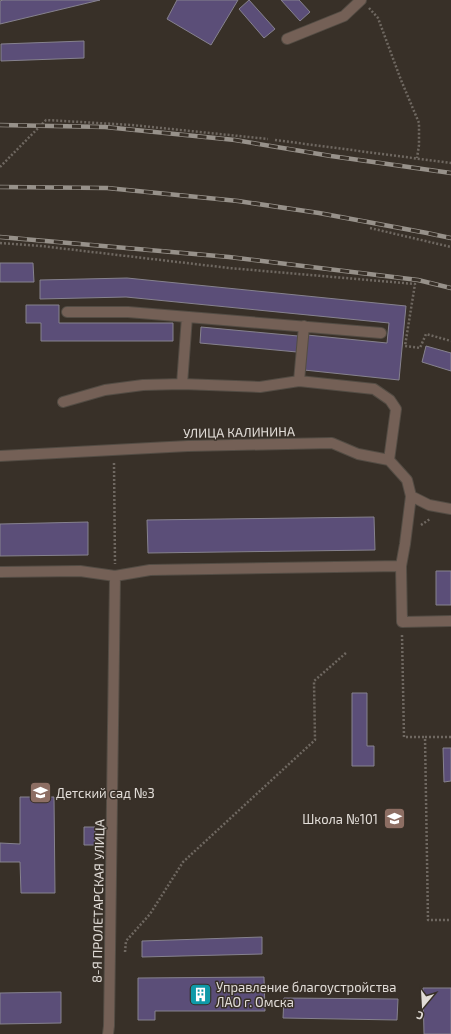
<svg xmlns="http://www.w3.org/2000/svg" width="451" height="1034" font-family="'Exo 2',sans-serif">
	<rect width="100%" height="100%" fill="#383028"/>
	<path fill="#5b4e78" stroke="#86828e" d="M 3,0 L 100,0 L 0,24 L 0,1 Z
		M 177,0 L 238,0 L 211,45 L 167,19 Z
		M 249,0 L 275,29 L 264,38 L 239,9 Z
		M 281,0 L 299,0 L 310,12 L 300,21 Z
		M 84,41 L 84,58 L 1,61 L 1,44 Z
		M 0,263 L 33,263 L 34,282 L 0,282 Z
		M 127,278 L 406,306 L 399,380 L 304,370 L 307,335 L 387,343 L 389,323 L 126,297 L 40,299 L 40,280 Z
		M 26,305 L 59,305 L 59,323 L 173,323 L 173,341 L 41,341 L 41,323 L 26,323 Z
		M 201,327 L 298,336 L 297,352 L 200,343 Z
		M 426,346 L 451,353 L 451,371 L 422,362 Z
		M 374,517 L 375,550 L 148,553 L 147,520 Z
		M 88,522 L 88,555 L 0,556 L 0,524 Z
		M 436,571 L 451,571 L 451,605 L 436,605 Z
		M 352,693 L 367,693 L 367,746 L 374,746 L 374,766 L 352,766 Z
		M 443,748 L 451,748 L 451,781 L 444,782 Z
		M 20,797 L 54,797 L 55,893 L 21,893 L 20,862 L 0,862 L 0,843 L 20,844 Z
		M 84,827 L 95,827 L 95,845 L 84,845 Z
		M 262,937 L 262,954 L 142,957 L 142,941 Z
		M 264,977 L 265,1011 L 155,1011 L 155,1020 L 138,1020 L 138,978 Z
		M 423,988 L 451,988 L 451,1034 L 424,1034 Z
		M 61,992 L 61,1023 L 0,1024 L 0,993 Z
		M 284,998 L 398,999 L 397,1020 L 283,1018 Z"/>
	<g fill="none" stroke-linecap="round" stroke-linejoin="round">
		<defs>
			<path id="minor" d="M 287,39 L 344,16 L 361,0
				M 67,312 L 128,312 L 381,333
				M 299,381 L 304,326
				M 182,384 L 187,317
				M 63,402 L 105,390 L 143,385 L 182,384 L 260,387 L 299,381 L 374,389 L 390,400 L 396,409 L 389,460
				M 0,456 L 188,446 L 332,443 L 358,454 L 389,460 L 407,480 L 411,496 L 429,505 L 451,509
				M 401,566 L 405,544 L 411,496
				M 0,572 L 80,571 L 115,576 L 150,570 L 401,566 L 402,622 L 451,621
				M 108,1034 L 109,1026 L 115,576"/>
		</defs>
		<use href="#minor" stroke="#534c44" stroke-width="12"/>
		<path stroke="#6f6861" stroke-width="2.5" stroke-dasharray="2 2" stroke-linecap="butt" d="M 369,8 L 378,18 L 401,80 L 419,123 L 419,145 L 417,158
			M 275,140 L 451,163
			M 0,167 L 46,120 L 132,125 L 268,139
			M 370,228 L 451,247
			M 0,243 L 41,246 L 229,268 L 415,284 L 405,346 L 420,348 L 426,334 L 451,341
			M 114,463 L 115,564
			M 421,525 L 430,519
			M 402,635 L 404,737 L 425,737
			M 451,737 L 425,737 L 428,920 L 451,920
			M 125,952 L 126,941 L 150,914 L 183,862 L 315,740 L 314,681 L 347,652"/>
		<use href="#minor" stroke="#746056" stroke-width="10"/>
		<defs>
			<path id="rail" d="M 0,125 L 105,127 L 235,140 L 331,156 L 451,173
				M 0,187 L 107,188 L 238,201 L 319,213 L 427,233 L 451,238
				M 0,237 L 229,257 L 418,280 L 451,288"/>
		</defs>
		<use href="#rail" stroke="#97918a" stroke-width="4.5"/>
		<use href="#rail" stroke="#383028" stroke-width="3" stroke-dasharray="9" stroke-linecap="butt"/>
	</g>
	<defs>
		<symbol id="school-square" viewBox="-11 -11 22 22"><rect x="-9" y="-9" width="18" height="18" rx="4" fill="#8d6e63" stroke="#383028"/><path d="M0-5L7-2L0 1L-7-2ZM-4 1L0 2.5L4 1V4Q0 6-4 4Z" fill="#fff"/></symbol>
		<symbol id="building-square" viewBox="-11 -11 22 22"><rect x="-9" y="-9" width="18" height="18" rx="4" fill="#0f9aa8" stroke="#383028"/><path d="M-4-6H4V6H1V3H-1V6H-4ZM-2.5-4.3h1.7v1.8h-1.7ZM.8-4.3h1.7v1.8H.8ZM-2.5-1h1.7V.8h-1.7ZM.8-1h1.7V.8H.8Z" fill="#fff"/></symbol>
	</defs>
	<g fill-rule="evenodd">
		<use href="#school-square" x="28" y="780" width="25" height="25"/>
		<use href="#school-square" x="382" y="806" width="25" height="25"/>
		<use href="#building-square" x="188" y="982" width="25" height="25"/>
	</g>
	<g text-anchor="middle" dominant-baseline="central" stroke-width="3" stroke-linejoin="round" paint-order="stroke">
		<g font-size="13" fill="#e2ddd8" stroke="#383028">
			<text transform="translate(239 432) rotate(-1)">УЛИЦА КАЛИНИНА</text>
			<text transform="translate(98 901) rotate(-89)">8-Я ПРОЛЕТАРСКАЯ УЛИЦА</text>
		</g>
		<g font-size="13" fill="#e2ddd8" stroke="#383028" text-anchor="start">
			<text x="56" y="793">Детский сад №3</text>
			<text x="378" y="819" text-anchor="end">Школа №101</text>
			<text x="216" y="987">Управление благоустройства<tspan x="216" dy="15">ЛАО г. Омска</tspan></text>
		</g>
	</g>
	<g transform="translate(423 1006) rotate(198)" stroke="#383028" stroke-width="3" paint-order="stroke">
	<path d="M0-3L7 15L0 10L-7 15Z" fill="#e2ddd8"/>
	<text y="-6" font-size="11" font-weight="bold" text-anchor="middle" fill="#e2ddd8">С</text>
	</g>
</svg>
